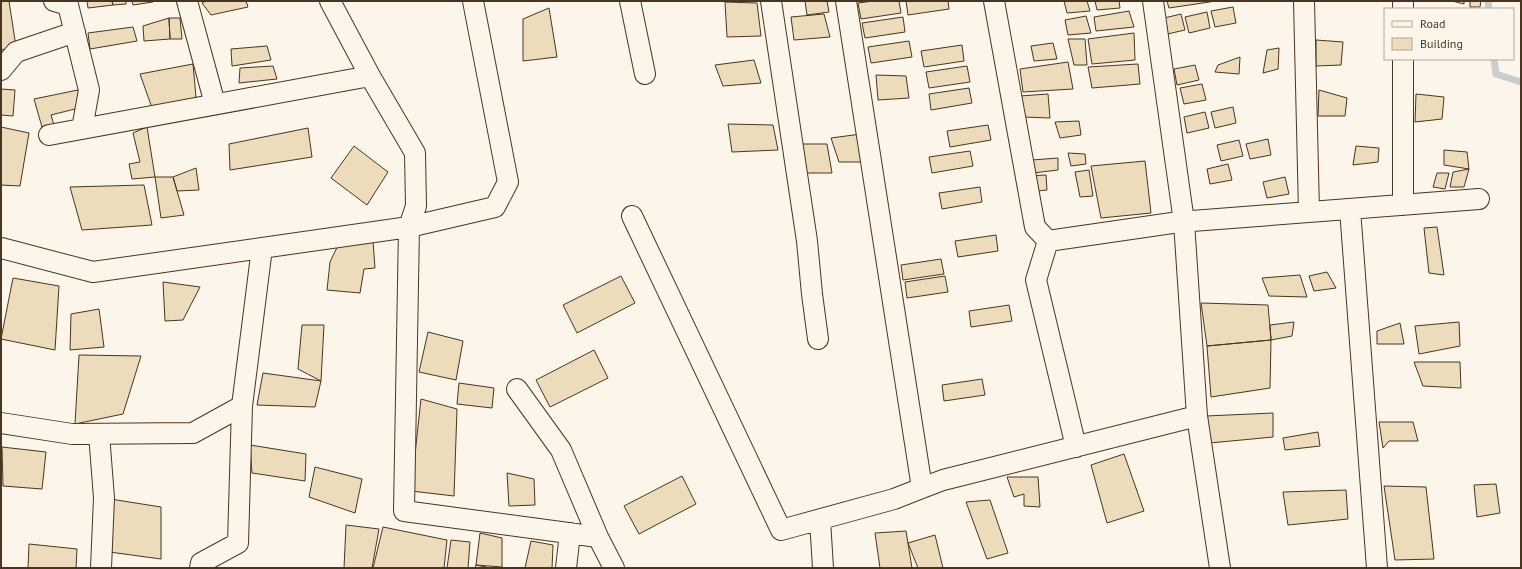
<svg xmlns="http://www.w3.org/2000/svg" width="1522" height="569" font-family="'PT Sans',sans-serif">
	<rect width="100%" height="100%" fill="#fbf6e9"/>
	<g fill="none" stroke-linecap="round" stroke-linejoin="round">
		<path stroke="#c9cecd" stroke-width="7" d="M 1488,1 L 1489,9
			M 1494,59 L 1496,74 L 1521,82"/>
	</g>
	<path fill="#ecdcbc" stroke="#4a3520" d="M 1,1 L 9,1 L 16,47 L 1,50 Z
		M 87,1 L 112,1 L 113,5 L 88,8 Z
		M 112,1 L 126,1 L 126,4 L 113,5 Z
		M 132,1 L 153,1 L 153,2 L 133,5 Z
		M 206,1 L 246,1 L 248,7 L 211,15 L 202,3 Z
		M 805,1 L 827,1 L 829,12 L 807,15 Z
		M 873,1 L 899,1 L 901,13 L 861,19 L 858,3 Z
		M 906,1 L 948,1 L 949,9 L 908,15 Z
		M 1064,1 L 1087,1 L 1090,11 L 1067,13 Z
		M 1095,1 L 1119,1 L 1120,8 L 1097,10 Z
		M 1167,1 L 1216,1 L 1169,8 Z
		M 1452,1 L 1464,1 L 1464,4 Z
		M 1470,1 L 1481,1 L 1480,7 L 1470,7 Z
		M 725,2 L 757,3 L 761,36 L 727,37 Z
		M 1233,7 L 1236,23 L 1215,27 L 1211,11 Z
		M 549,8 L 557,57 L 523,61 L 523,19 Z
		M 1129,11 L 1134,27 L 1096,31 L 1094,17 Z
		M 1207,12 L 1210,28 L 1189,33 L 1185,17 Z
		M 824,14 L 830,37 L 794,40 L 791,17 Z
		M 1181,14 L 1185,30 L 1163,35 L 1160,19 Z
		M 1086,16 L 1091,33 L 1068,35 L 1065,20 Z
		M 903,17 L 905,32 L 865,38 L 862,23 Z
		M 169,18 L 180,18 L 182,39 L 170,39 Z
		M 169,18 L 170,39 L 144,41 L 143,26 Z
		M 133,27 L 137,41 L 90,49 L 88,33 Z
		M 1134,33 L 1135,60 L 1092,64 L 1088,39 Z
		M 1068,39 L 1085,39 L 1087,65 L 1074,65 Z
		M 1316,40 L 1343,42 L 1341,65 L 1316,66 Z
		M 909,41 L 912,57 L 871,63 L 868,47 Z
		M 1053,43 L 1057,59 L 1034,61 L 1031,46 Z
		M 962,45 L 964,61 L 924,67 L 921,51 Z
		M 267,46 L 271,60 L 232,66 L 231,49 Z
		M 1279,48 L 1278,69 L 1263,73 L 1267,50 Z
		M 1240,57 L 1239,74 L 1215,72 L 1218,65 Z
		M 754,60 L 761,83 L 723,86 L 715,65 Z
		M 1068,62 L 1073,89 L 1023,92 L 1020,69 Z
		M 193,64 L 196,97 L 175,107 L 152,108 L 140,74 Z
		M 1138,64 L 1140,84 L 1092,88 L 1088,67 Z
		M 1195,65 L 1199,80 L 1177,85 L 1174,69 Z
		M 273,66 L 277,79 L 239,83 L 240,68 Z
		M 967,66 L 970,82 L 929,88 L 926,72 Z
		M 876,75 L 906,76 L 909,98 L 878,100 Z
		M 1202,84 L 1206,100 L 1184,104 L 1180,88 Z
		M 969,88 L 972,103 L 931,110 L 929,94 Z
		M 1,89 L 15,90 L 13,116 L 1,115 Z
		M 78,90 L 83,107 L 51,115 L 54,125 L 42,127 L 34,99 Z
		M 1319,90 L 1347,98 L 1345,116 L 1318,116 Z
		M 1048,94 L 1050,118 L 1023,117 L 1020,96 Z
		M 1416,94 L 1444,97 L 1442,119 L 1415,122 Z
		M 1233,107 L 1236,123 L 1215,128 L 1211,112 Z
		M 1205,112 L 1209,128 L 1187,133 L 1184,117 Z
		M 1079,121 L 1081,135 L 1060,138 L 1055,122 Z
		M 728,124 L 773,125 L 778,150 L 732,152 Z
		M 988,125 L 991,140 L 950,147 L 947,131 Z
		M 1,127 L 29,133 L 20,186 L 1,185 Z
		M 147,127 L 155,177 L 132,179 L 129,164 L 140,162 L 133,133 Z
		M 308,128 L 312,157 L 230,170 L 229,144 Z
		M 861,134 L 862,162 L 839,162 L 831,138 Z
		M 1268,139 L 1271,155 L 1250,159 L 1246,144 Z
		M 1239,140 L 1243,156 L 1221,161 L 1217,145 Z
		M 799,144 L 827,144 L 832,173 L 803,173 Z
		M 354,146 L 388,172 L 367,205 L 331,178 Z
		M 1356,146 L 1379,148 L 1378,162 L 1353,165 Z
		M 1444,150 L 1467,152 L 1469,169 L 1444,165 Z
		M 970,151 L 973,166 L 932,173 L 929,157 Z
		M 1068,153 L 1085,154 L 1086,164 L 1071,166 Z
		M 1058,158 L 1058,170 L 1033,173 L 1032,160 Z
		M 1145,161 L 1151,213 L 1101,218 L 1091,166 Z
		M 1228,164 L 1232,180 L 1210,184 L 1207,169 Z
		M 196,168 L 199,190 L 177,191 L 173,177 Z
		M 1469,169 L 1464,187 L 1450,187 L 1453,172 Z
		M 1089,170 L 1093,196 L 1080,197 L 1075,172 Z
		M 1437,173 L 1449,173 L 1445,189 L 1433,187 Z
		M 1046,175 L 1047,190 L 1028,192 L 1026,176 Z
		M 155,177 L 173,177 L 184,215 L 161,218 Z
		M 1285,177 L 1289,194 L 1267,198 L 1263,182 Z
		M 144,185 L 152,225 L 82,230 L 70,187 Z
		M 980,187 L 982,202 L 942,209 L 939,193 Z
		M 1437,227 L 1444,275 L 1429,273 L 1424,228 Z
		M 996,235 L 998,251 L 958,257 L 955,241 Z
		M 342,237 L 373,241 L 375,268 L 364,269 L 360,293 L 327,290 L 330,262 Z
		M 941,259 L 944,274 L 903,280 L 901,265 Z
		M 1327,272 L 1336,288 L 1314,291 L 1309,276 Z
		M 1300,275 L 1307,297 L 1269,296 L 1262,278 Z
		M 621,276 L 635,303 L 577,333 L 563,305 Z
		M 945,276 L 948,292 L 907,298 L 905,282 Z
		M 13,278 L 59,286 L 55,350 L 1,339 Z
		M 163,282 L 200,287 L 183,320 L 165,321 Z
		M 1201,303 L 1268,305 L 1271,340 L 1207,346 Z
		M 1009,305 L 1012,321 L 971,327 L 969,311 Z
		M 99,309 L 104,347 L 70,350 L 71,314 Z
		M 1294,322 L 1292,336 L 1271,340 L 1270,325 Z
		M 1459,322 L 1460,346 L 1419,354 L 1415,326 Z
		M 1400,323 L 1404,344 L 1377,344 L 1377,331 Z
		M 302,325 L 324,325 L 321,381 L 298,369 Z
		M 428,332 L 463,341 L 456,380 L 419,372 Z
		M 1271,340 L 1270,388 L 1211,397 L 1207,346 Z
		M 594,350 L 608,378 L 550,407 L 536,380 Z
		M 79,355 L 141,356 L 123,414 L 75,424 Z
		M 1414,362 L 1460,362 L 1461,388 L 1423,386 Z
		M 263,373 L 321,381 L 315,407 L 257,405 Z
		M 982,379 L 985,395 L 944,401 L 942,385 Z
		M 459,383 L 494,388 L 492,408 L 457,404 Z
		M 421,399 L 457,409 L 454,496 L 411,491 Z
		M 1273,413 L 1273,437 L 1210,443 L 1206,416 Z
		M 1379,422 L 1413,422 L 1418,441 L 1389,441 L 1383,448 Z
		M 1318,432 L 1320,446 L 1285,450 L 1283,438 Z
		M 250,445 L 306,454 L 305,481 L 252,473 Z
		M 2,447 L 46,452 L 42,489 L 3,486 Z
		M 1124,454 L 1144,511 L 1107,523 L 1091,465 Z
		M 315,467 L 362,479 L 355,513 L 309,497 Z
		M 507,473 L 534,479 L 535,505 L 509,506 Z
		M 682,476 L 696,504 L 639,534 L 624,506 Z
		M 1007,477 L 1038,477 L 1040,507 L 1024,506 L 1024,494 L 1014,497 Z
		M 1496,484 L 1500,513 L 1477,517 L 1474,485 Z
		M 1384,486 L 1426,487 L 1434,559 L 1395,560 Z
		M 1346,490 L 1348,519 L 1288,525 L 1283,492 Z
		M 104,498 L 161,507 L 161,559 L 102,551 Z
		M 990,500 L 1008,553 L 987,559 L 966,502 Z
		M 346,525 L 379,529 L 372,568 L 344,568 Z
		M 383,527 L 447,540 L 444,568 L 373,568 Z
		M 906,531 L 912,568 L 880,568 L 875,533 Z
		M 480,533 L 502,538 L 502,567 L 476,565 Z
		M 935,535 L 943,568 L 918,568 L 908,543 Z
		M 451,540 L 470,542 L 468,568 L 447,568 Z
		M 531,541 L 553,545 L 552,568 L 525,568 Z
		M 29,544 L 77,549 L 76,568 L 28,568 Z
		M 476,565 L 491,568 L 475,568 Z"/>
	<g fill="none" stroke-linecap="round" stroke-linejoin="round">
		<defs>
			<path id="street" d="M 54,1 L 68,5 L 89,90 L 82,129
				M 187,1 L 215,104
				M 630,1 L 645,74
				M 771,1 L 807,241 L 812,294 L 818,339
				M 994,1 L 1035,227 L 1048,241
				M 1304,1 L 1309,212
				M 1403,9 L 1403,1
				M 1,70 L 16,52 L 75,32
				M 370,76 L 415,153 L 416,206 L 409,227 L 404,511 L 598,537 L 614,568
				M 49,135 L 370,76 L 330,1
				M 1403,205 L 1403,59
				M 1350,209 L 1377,568
				M 632,216 L 781,530 L 894,499 L 922,488 L 846,1
				M 1048,241 L 1179,222 L 1479,199
				M 1048,241 L 1036,280 L 1076,447
				M 1,248 L 93,272 L 409,227 L 495,207 L 508,182 L 473,1
				M 517,389 L 561,450 L 598,537
				M 1197,416 L 1220,568
				M 1,423 L 72,434 L 193,433 L 242,406 L 262,248
				M 99,434 L 104,498 L 101,568
				M 922,488 L 943,480 L 1197,416 L 1184,222 L 1153,1
				M 820,520 L 823,568
				M 200,568 L 201,563 L 238,543 L 242,406
				M 566,568 L 570,533"/>
		</defs>
		<use href="#street" stroke="#4a3520" stroke-width="22"/>
		<use href="#street" stroke="#fbf6e9" stroke-width="20"/>
	</g>
	<rect width="1522" height="569" fill="none" stroke="#4a3520" stroke-width="4"/>
	<rect x="1384" y="8" width="130" height="52" fill="#fbf6e9" stroke="#b4a999"/>
	<rect x="1392" y="21" width="20" height="6" fill="#fbf6e9" stroke="#b4a999"/>
	<text x="1420" y="28" font-size="12" fill="#4a3520">Road</text>
	<rect x="1392" y="38" width="20" height="12" fill="#ecdcbc" stroke="#b4a999"/>
	<text x="1420" y="48" font-size="12" fill="#4a3520">Building</text>
</svg>
